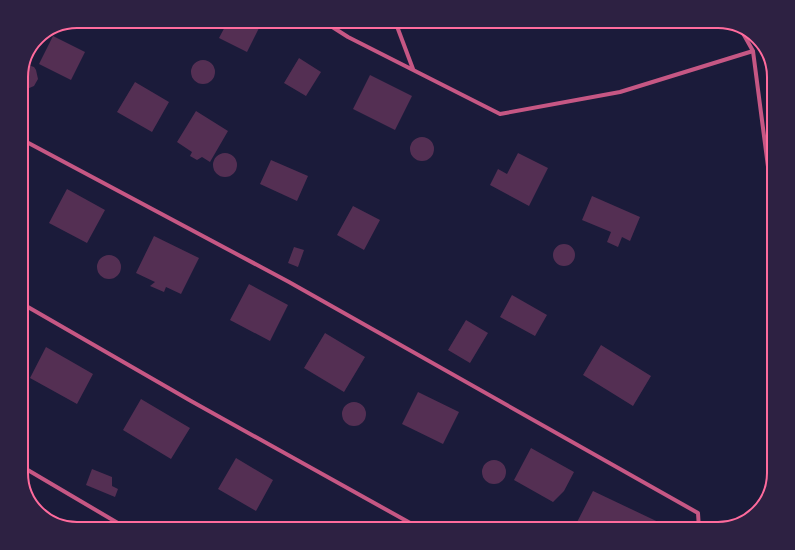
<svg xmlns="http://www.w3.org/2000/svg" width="795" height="550" font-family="Roboto,sans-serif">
	<rect width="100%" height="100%" fill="#1b1b3a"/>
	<path fill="#542f53" d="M 228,21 L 255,21 L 261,24 L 247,52 L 219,38 Z
		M 53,36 L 85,52 L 71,80 L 39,64 Z
		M 299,58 L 321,72 L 306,96 L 284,83 Z
		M191 72a12 12 0 1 1 24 0a12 12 0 1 1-24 0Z
		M 25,64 L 34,67 L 36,70 L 38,79 L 34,86 L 27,89 L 21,88 L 21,74 Z
		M 370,75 L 412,96 L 395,130 L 353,109 Z
		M 135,82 L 169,102 L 152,132 L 117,112 Z
		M 196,111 L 228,131 L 210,162 L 202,157 L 197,160 L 190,156 L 192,152 L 177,142 Z
		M410 149a12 12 0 1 1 24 0a12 12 0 1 1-24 0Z
		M213 165a12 12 0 1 1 24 0a12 12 0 1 1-24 0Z
		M 518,153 L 548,168 L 529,206 L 490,185 L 498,169 L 507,174 Z
		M 271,160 L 308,176 L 297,201 L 260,184 Z
		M 21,164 L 29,168 L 21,184 Z
		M 67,189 L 105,210 L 87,243 L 49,223 Z
		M 592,196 L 640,217 L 630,241 L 622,237 L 618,247 L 607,242 L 611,232 L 582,220 Z
		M 353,206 L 380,220 L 364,250 L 337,235 Z
		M 154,236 L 199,258 L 181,294 L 166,287 L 164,292 L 150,286 L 155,282 L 136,273 Z
		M553 255a11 11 0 1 1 22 0a11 11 0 1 1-22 0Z
		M 294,247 L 304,250 L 298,267 L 288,263 Z
		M97 267a12 12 0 1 1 24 0a12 12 0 1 1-24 0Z
		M 249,284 L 288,305 L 270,341 L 230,320 Z
		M 512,295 L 547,315 L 535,336 L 500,317 Z
		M 466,320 L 488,333 L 470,363 L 448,350 Z
		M 21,331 L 29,335 L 21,350 Z
		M 325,333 L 365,357 L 344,392 L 304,368 Z
		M 601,345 L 651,376 L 633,406 L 583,375 Z
		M 46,347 L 93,374 L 77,404 L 30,378 Z
		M 418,392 L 459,412 L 443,444 L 402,424 Z
		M 141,399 L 190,428 L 171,459 L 123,430 Z
		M342 414a12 12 0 1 1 24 0a12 12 0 1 1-24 0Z
		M 531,448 L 574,472 L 564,491 L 553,502 L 514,480 Z
		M 236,458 L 273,480 L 256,511 L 218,489 Z
		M482 472a12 12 0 1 1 24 0a12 12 0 1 1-24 0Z
		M 92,469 L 112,477 L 112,486 L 118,489 L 115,497 L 86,485 Z
		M 593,491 L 671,528 L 670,529 L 574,528 Z
		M 30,501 L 62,520 L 59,524 L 46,519 L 30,502 Z"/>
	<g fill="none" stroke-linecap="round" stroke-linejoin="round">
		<path stroke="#c65784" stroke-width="4" d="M 323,21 L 348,37 L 500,114 L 620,92 L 753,51
			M 395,21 L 413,69
			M 740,28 L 753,51 L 774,213
			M 21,139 L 289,282 L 698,513 L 699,529
			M 21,303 L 191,401 L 421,529
			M 21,466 L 128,529"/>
	</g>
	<path d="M0 0H795V550H0ZM77 28H718A49 49 0 0 1 767 77V473A49 49 0 0 1 718 522H77A49 49 0 0 1 28 473V77A49 49 0 0 1 77 28Z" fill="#2d2142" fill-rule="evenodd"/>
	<path fill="none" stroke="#ff6b9d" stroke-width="2" d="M77 28H718A49 49 0 0 1 767 77V473A49 49 0 0 1 718 522H77A49 49 0 0 1 28 473V77A49 49 0 0 1 77 28Z"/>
</svg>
